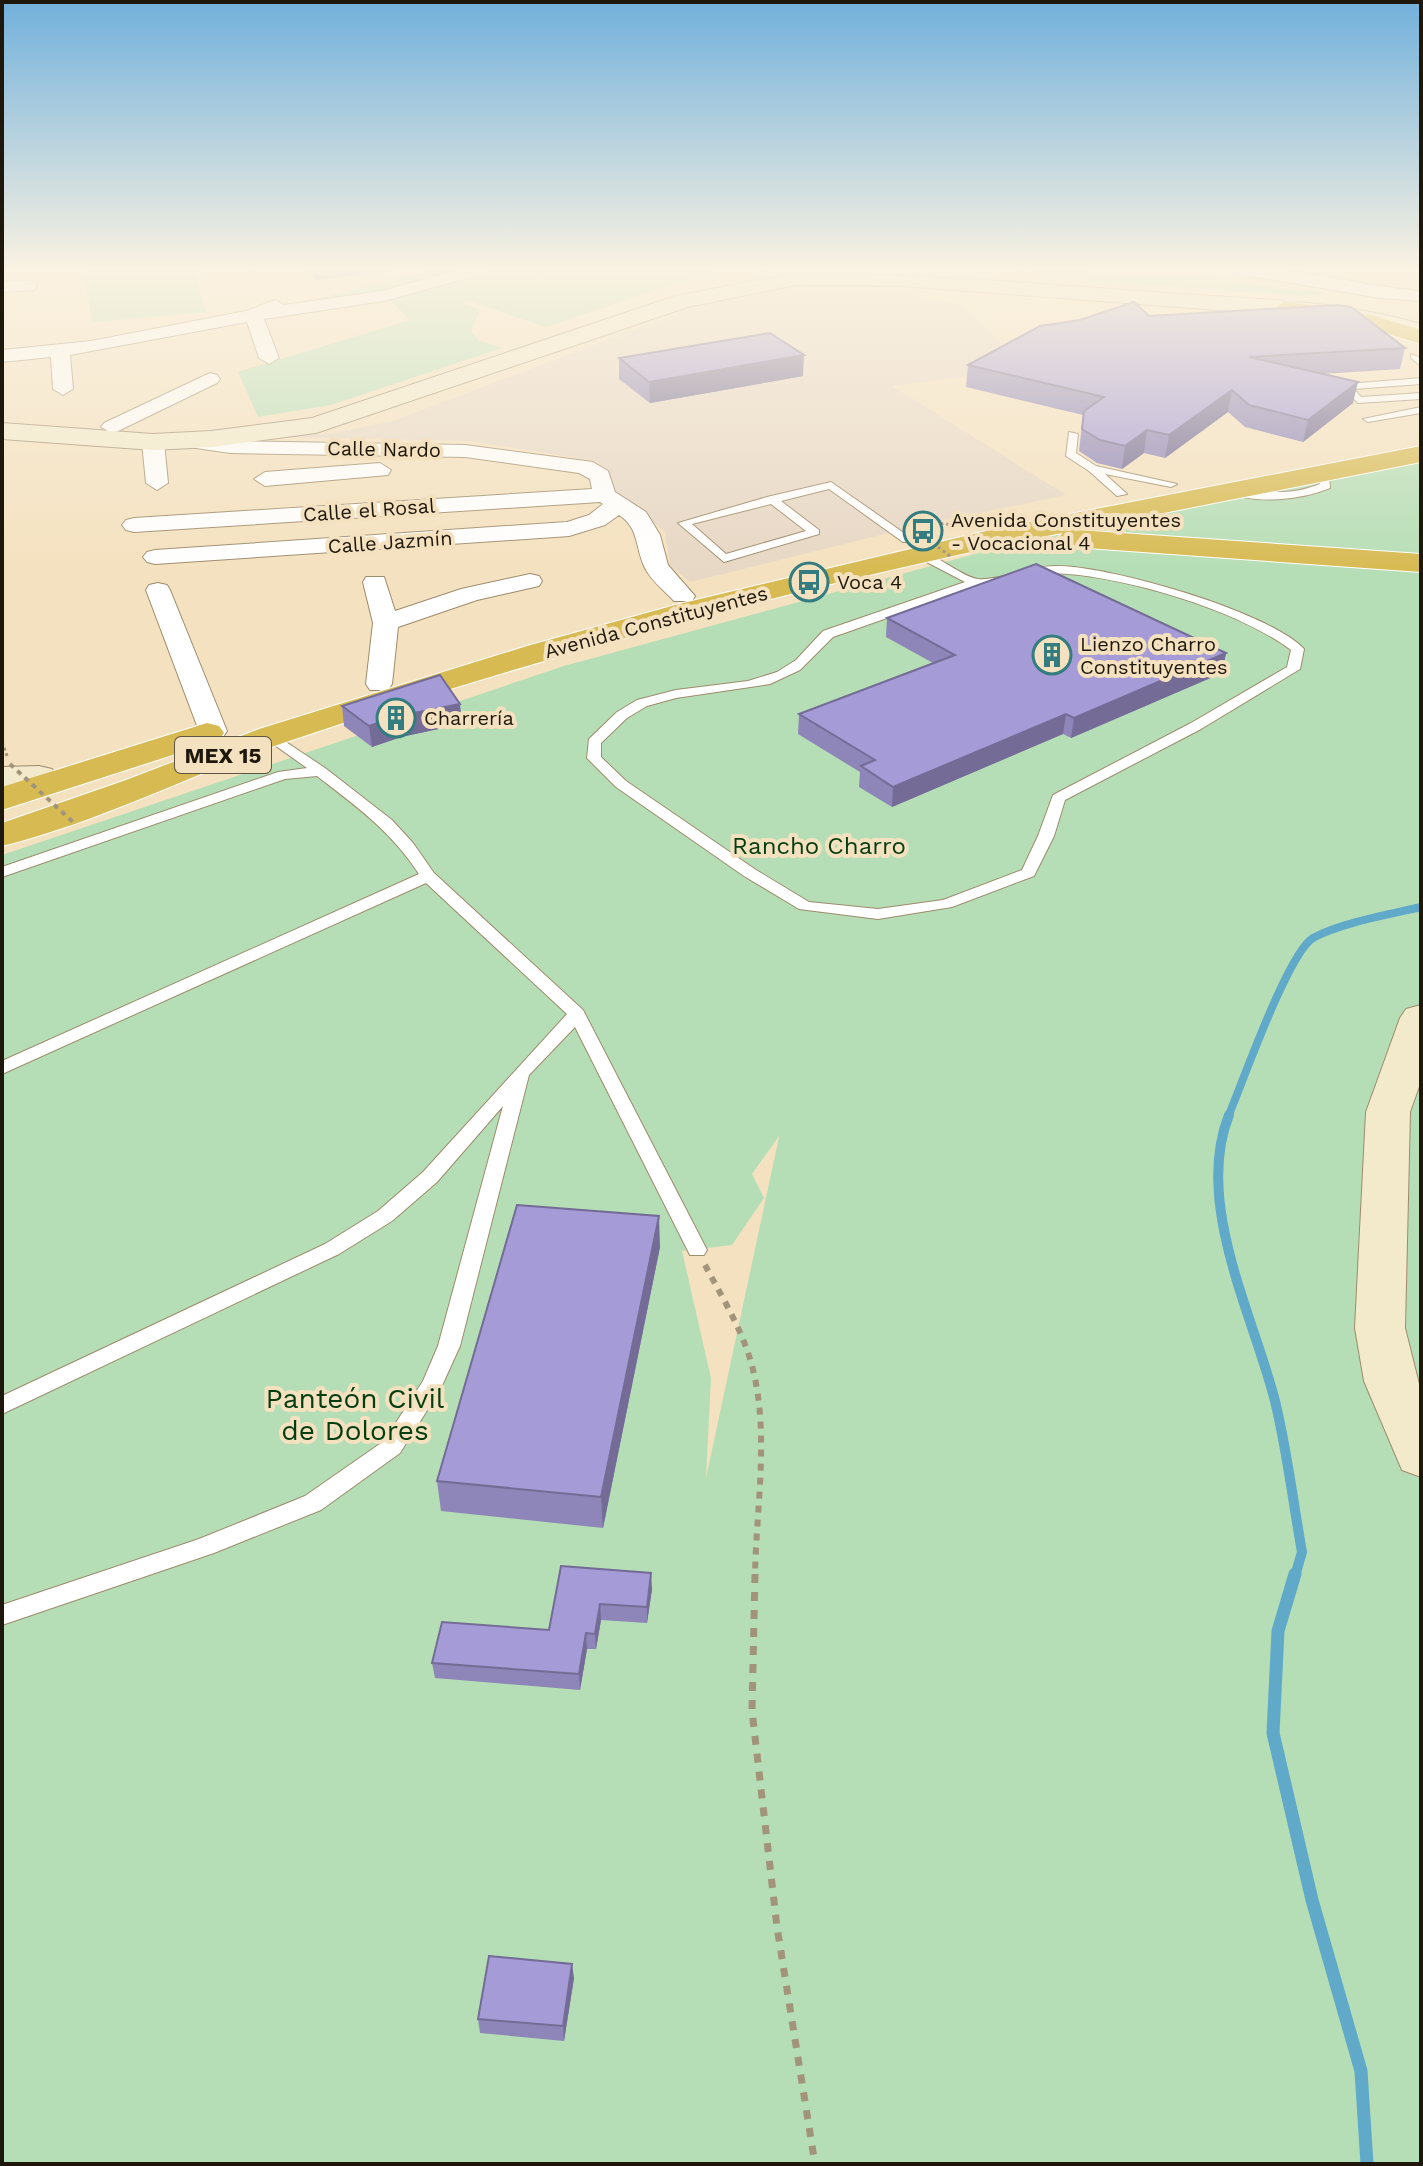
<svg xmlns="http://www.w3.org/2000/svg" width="1423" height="2166" font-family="'Work Sans',sans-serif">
	<rect width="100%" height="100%" fill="#f4e1bf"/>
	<path fill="#e7d7c5" d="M 822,282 L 893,283 L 916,296 L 963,305 L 1015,358 L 991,373 L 892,386 L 1066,495 L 917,526 L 690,582 L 670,565 L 665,532 L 618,494 L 606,468 L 596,461 L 471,441 L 273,437 L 334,433 L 393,421 L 721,297 Z"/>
	<path fill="#b5deb6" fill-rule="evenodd" d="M 124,269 L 193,269 L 206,312 L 92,322 L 84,272 Z
		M 434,269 L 465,269 L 389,291 L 294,305 Z
		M 491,269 L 570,269 L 490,295 L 576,269 L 715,270 L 546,327 L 469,301 L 462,303 L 480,310 L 471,331 L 478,340 L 502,348 L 331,405 L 258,417 L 238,372 L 410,320 L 389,299 Z
		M 1042,269 L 1213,278 L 1298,291 L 1307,288 L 1326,294 L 1302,296 L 1088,281 L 1073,276 L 1030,271 Z
		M 1421,460 L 1421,2164 L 2,2164 L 2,855 L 564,666 L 1030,539 ZM 779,1136 L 779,1137 L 706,1478 L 711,1378 L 682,1251 L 732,1245 L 764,1198 L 752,1174 Z"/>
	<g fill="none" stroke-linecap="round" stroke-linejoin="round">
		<path stroke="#60a9c8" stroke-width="8" d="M 1228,1117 C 1242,1084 1288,953 1313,938 C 1340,923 1391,914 1421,907"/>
		<path stroke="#60a9c8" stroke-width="10" d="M 1229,1115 C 1194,1202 1253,1315 1275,1401 C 1287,1450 1293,1502 1302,1552 L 1295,1576"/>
		<path stroke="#60a9c8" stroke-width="13" d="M 1295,1574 L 1278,1631 L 1273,1733 L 1312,1900 L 1361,2071 L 1367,2164"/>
		<defs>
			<path id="lane" d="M 1411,354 L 1421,358 L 1421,366 L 1411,358 Z
				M 1421,378 L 1421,384 L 1354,389 L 1361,397 L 1421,393 L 1421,399 L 1358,403 L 1342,387 L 1347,384 Z
				M 1421,407 L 1421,413 L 1368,422 L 1363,419 Z
				M 1069,432 L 1078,434 L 1076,453 L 1096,466 L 1177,484 L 1171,487 L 1105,474 L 1127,494 L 1117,496 L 1089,471 L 1066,456 Z
				M 1324,470 L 1329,473 L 1330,488 C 1304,499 1253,506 1228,491 C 1240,484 1266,492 1281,492 C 1295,492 1307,489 1320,484 L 1319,473 Z
				M 831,482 L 911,538 L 911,542 L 903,542 L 829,489 L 781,501 L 819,530 L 819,534 L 724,562 L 678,523 L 767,497 ZM 771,504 L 806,531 L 726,554 L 692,524 Z
				M 923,551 C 939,557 963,577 978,579 C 1000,581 1033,565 1057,566 C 1110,566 1268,611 1304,649 L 1300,669 L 1201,729 L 1065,800 L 1054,836 L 1034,876 L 952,907 L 878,919 L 799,909 L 744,876 L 616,787 L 587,758 L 589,739 L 617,712 L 637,700 L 676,690 L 748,681 L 777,672 L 796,660 L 823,631 L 965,582 L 919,558 L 917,555 ZM 1052,573 C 1121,575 1236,609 1291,650 L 1287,667 L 1191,723 L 1053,795 L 1038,836 L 1022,870 L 943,900 L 878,909 L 809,902 L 756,870 L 626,781 L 601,757 L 601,743 L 627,718 L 647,706 L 676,698 L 770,684 L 800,670 L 833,637 L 978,586 Z
				M 271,732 L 325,768 L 392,820 L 413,843 L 434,873 L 583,1010 L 707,1250 L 704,1255 L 690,1255 L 575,1027 L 529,1075 L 460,1346 L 440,1390 L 400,1453 L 321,1510 L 214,1553 L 2,1625 L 2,1605 L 199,1539 L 305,1496 L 384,1441 L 423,1381 L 438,1346 L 503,1106 L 437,1182 L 392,1221 L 339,1254 L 2,1414 L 2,1396 L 325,1244 L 378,1211 L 423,1172 L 567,1014 L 426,883 L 2,1074 L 2,1061 L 419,874 C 391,831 357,807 317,776 L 285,779 L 2,877 L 2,867 L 278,772 L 307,768 L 266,739 L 266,733 Z"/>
			<path id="street" d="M 461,269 L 488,269 L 485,273 L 384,301 L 264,319 L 279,358 L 269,364 L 259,358 L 247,322 L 70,355 L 73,389 L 63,395 L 53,389 L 51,357 L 2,362 L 2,350 L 91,341 L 246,311 L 275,300 L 284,305 L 382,291 Z
				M 1230,269 C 1293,265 1358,286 1421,291 L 1421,301 L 1380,298 L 1239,274 Z
				M 28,281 L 34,282 L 37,286 L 34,290 L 2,292 L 2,282 Z
				M 210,373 L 217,375 L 220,379 L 217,383 L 118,431 L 111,433 L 101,427 L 104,423 Z
				M 183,435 L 230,441 L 465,445 L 593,462 L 608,471 L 615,492 L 646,512 L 660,535 L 668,565 L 695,596 L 692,601 L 674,601 C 665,591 649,579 644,566 C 635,546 639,528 619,515 L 605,525 L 569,536 L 155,564 L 147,562 L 143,557 L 147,552 L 155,550 L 567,522 L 589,515 L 603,504 L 600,502 L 134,532 L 126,530 L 122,525 L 126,520 L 134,518 L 592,489 L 590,479 L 579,473 L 465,457 L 230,453 L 176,445 L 172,441 L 176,437 Z
				M 153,436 L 164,442 L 168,483 L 157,490 L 146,483 L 142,442 Z
				M 380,463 L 391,470 L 388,475 L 265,486 L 254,479 L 265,472 Z
				M 530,574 L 539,576 L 542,581 L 539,586 L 477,600 L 398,627 L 392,684 L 388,690 L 370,690 L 366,684 L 373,623 L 363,582 L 366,577 L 384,577 L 395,611 L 461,589 Z
				M 158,583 L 167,585 L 170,590 L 227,731 L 223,737 L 213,739 L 203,737 L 199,731 L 146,590 L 149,585 Z"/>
			<path id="secondary" d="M 796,273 C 920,274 1044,284 1167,293 C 1252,299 1340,300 1421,324 L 1421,338 L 1379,325 L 1286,315 L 901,286 L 796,285 L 688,307 L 316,433 L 211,447 L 153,450 L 2,439 L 2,423 L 153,434 L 211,431 L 312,418 L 675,296 Z
				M 39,766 L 52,769 L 57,777 L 52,785 L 2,789 L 2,767 Z
				M 1421,1005 L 1421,1081 L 1410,1112 L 1405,1328 L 1421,1392 L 1421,1477 L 1402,1470 L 1364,1381 L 1355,1328 L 1366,1112 L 1400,1018 L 1406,1009 Z"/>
			<path id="highway" d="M 1286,301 L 1375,316 L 1421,330 L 1421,344 L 1372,329 L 1278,313 L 1275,308 Z
				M 1421,446 L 1421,462 L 1078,530 L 1421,554 L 1421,572 L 1073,547 L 1063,544 L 1059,538 L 1062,533 C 800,585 540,657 286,742 C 191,774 100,822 2,846 L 2,823 L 126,780 L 259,729 L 527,646 L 679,604 L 1003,527 Z
				M 207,723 L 219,726 L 224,733 L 219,740 L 2,810 L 2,787 Z"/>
		</defs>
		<use href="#lane" stroke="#9d8b6c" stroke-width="2"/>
		<use href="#street" stroke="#9d8b6c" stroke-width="2"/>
		<use href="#secondary" stroke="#9d8b6c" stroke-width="2"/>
		<use href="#highway" stroke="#fff" stroke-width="2"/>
		<path stroke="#a2947a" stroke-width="3" stroke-dasharray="3 3" stroke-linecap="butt" d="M 917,529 L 945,523 L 949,525
			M 2,742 L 7,756"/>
		<path stroke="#a2947a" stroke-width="6" stroke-dasharray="7 7" stroke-linecap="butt" d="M 705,1265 C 722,1297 743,1331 752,1366 C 770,1433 756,1508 755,1576"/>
		<path stroke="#a2947a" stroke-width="7" stroke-dasharray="9 9" stroke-linecap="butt" d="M 755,1574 L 752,1711 L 777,1927 L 815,2164"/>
		<use href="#lane" fill="#fff" fill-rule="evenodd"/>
		<use href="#street" fill="#fff" fill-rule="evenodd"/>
		<use href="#secondary" fill="#f3eacb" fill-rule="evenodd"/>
		<use href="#highway" fill="#d7ba52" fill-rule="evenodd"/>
		<path stroke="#a2947a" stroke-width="3" stroke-dasharray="3 3" stroke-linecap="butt" d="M 914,529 L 950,556"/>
		<path stroke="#a2947a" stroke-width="4" stroke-dasharray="5 5" stroke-linecap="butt" d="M 10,764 L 74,823"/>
	</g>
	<path fill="#8e85b8" d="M 304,269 L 401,269 L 316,280 Z
		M 1149,316 L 1405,348 L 1400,369 L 1322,374 L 1353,403 L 1303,442 L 1245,427 L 1228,412 L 1165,458 L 1144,453 L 1122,469 L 1097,463 L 1079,451 L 1083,415 L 966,387 L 968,365 Z
		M 619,358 L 803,376 L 650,403 L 619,379 Z
		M 887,618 L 1226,653 L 1222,673 L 1071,738 L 1063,734 L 892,807 L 859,787 L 860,772 L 798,734 L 799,714 L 933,663 L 886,637 Z
		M 342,706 L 462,724 L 401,737 L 372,747 L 344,726 Z
		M 660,1247 L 603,1528 L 441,1511 L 437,1481 Z
		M 561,1566 L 652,1589 L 647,1623 L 601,1620 L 596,1649 L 587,1649 L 580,1690 L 435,1678 L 432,1663 L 549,1630 Z
		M 574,1978 L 564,2041 L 480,2033 L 478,2019 Z"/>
	<path fill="#746c96" d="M 325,269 L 401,269 L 316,280 L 314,270 Z
		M 804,355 L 803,376 L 650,403 L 649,382 Z
		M 1358,382 L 1353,403 L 1303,442 L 1308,420 Z
		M 1232,390 L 1228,412 L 1165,458 L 1169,435 Z
		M 1147,430 L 1144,453 L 1122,469 L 1125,446 Z
		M 1226,653 L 1222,673 L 1071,738 L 1074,718 Z
		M 460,704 L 462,724 L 401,737 L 372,747 L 369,726 L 399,716 Z
		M 1066,714 L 1063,734 L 892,807 L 893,787 Z
		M 659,1216 L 660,1247 L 603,1528 L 601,1497 Z
		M 651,1573 L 652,1589 L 647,1623 L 647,1607 Z
		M 600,1604 L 601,1620 L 596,1649 L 595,1634 Z
		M 586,1633 L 587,1649 L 580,1690 L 579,1674 Z
		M 572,1964 L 574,1978 L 564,2041 L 563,2026 Z"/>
	<path fill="#a59bd6" stroke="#746c96" stroke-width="2" d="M 1134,302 L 1149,316 L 1338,305 L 1351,307 L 1405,348 L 1249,357 L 1358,382 L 1308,420 L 1249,405 L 1232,390 L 1169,435 L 1147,430 L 1125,446 L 1100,440 L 1082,429 L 1084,411 L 1104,397 L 968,365 L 1040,326 L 1080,320 Z
		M 770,333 L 804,355 L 649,382 L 619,358 Z
		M 1036,564 L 1226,653 L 1074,718 L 1066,714 L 893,787 L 861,766 L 875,760 L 799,714 L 955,655 L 887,618 Z
		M 440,675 L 460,704 L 399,716 L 369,726 L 342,706 Z
		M 517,1205 L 659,1216 L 601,1497 L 437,1481 Z
		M 561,1566 L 651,1573 L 647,1607 L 600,1604 L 595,1634 L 586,1633 L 579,1674 L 432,1663 L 442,1622 L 549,1630 Z
		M 489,1956 L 572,1964 L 563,2026 L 478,2019 Z"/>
	<linearGradient id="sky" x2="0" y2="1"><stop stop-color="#71b0db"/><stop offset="0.47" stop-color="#faf2e2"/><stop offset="1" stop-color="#faf2e2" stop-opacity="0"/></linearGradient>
	<rect width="1423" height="572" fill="url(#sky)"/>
	<defs>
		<symbol id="bus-ring" viewBox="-11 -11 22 22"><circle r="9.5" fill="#f4e1bf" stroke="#337c7f" stroke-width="1.5"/><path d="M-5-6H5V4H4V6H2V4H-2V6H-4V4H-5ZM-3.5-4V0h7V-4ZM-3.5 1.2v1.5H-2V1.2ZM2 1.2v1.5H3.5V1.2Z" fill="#337c7f"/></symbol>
		<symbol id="building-ring" viewBox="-11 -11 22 22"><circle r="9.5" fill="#f4e1bf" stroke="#337c7f" stroke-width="1.5"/><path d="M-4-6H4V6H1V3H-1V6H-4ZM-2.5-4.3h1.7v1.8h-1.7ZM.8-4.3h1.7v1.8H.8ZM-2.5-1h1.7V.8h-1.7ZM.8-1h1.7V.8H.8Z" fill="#337c7f"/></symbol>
	</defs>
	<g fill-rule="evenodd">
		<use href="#bus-ring" x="901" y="509" width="44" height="44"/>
		<use href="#bus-ring" x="787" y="560" width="44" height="44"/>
		<use href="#building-ring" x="1030" y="633" width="44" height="44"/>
		<use href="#building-ring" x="374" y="696" width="44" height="44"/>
	</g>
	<g text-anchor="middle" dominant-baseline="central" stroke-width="8" stroke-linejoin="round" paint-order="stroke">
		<g font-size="20" fill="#1e170b" stroke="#f4e1bf">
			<text transform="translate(384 449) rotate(1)">Calle Nardo</text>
			<text transform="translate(369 510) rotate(-4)">Calle el Rosal</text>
			<text transform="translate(390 542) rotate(-4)">Calle Jazmín</text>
			<text transform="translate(656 622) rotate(-15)">Avenida Constituyentes</text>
		</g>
		<g font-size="20" fill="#1e170b" stroke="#f4e1bf" text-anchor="start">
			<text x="951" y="520">Avenida Constituyentes<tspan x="951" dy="23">- Vocacional 4</tspan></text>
			<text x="837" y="582">Voca 4</text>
			<text x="1080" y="644">Lienzo Charro<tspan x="1080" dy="23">Constituyentes</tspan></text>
			<text x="424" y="718">Charrería</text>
		</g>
		<rect fill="#f4e1bf" stroke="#5e5441" stroke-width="2" x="175" y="737" width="96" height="36" rx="6"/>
		<g font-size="22" font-weight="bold" fill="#1e170b">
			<text x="223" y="755">MEX 15</text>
		</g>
		<g font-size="24" fill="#043d0f" stroke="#f4e1bf">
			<text x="819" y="846">Rancho Charro</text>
		</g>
		<g font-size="28" fill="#043d0f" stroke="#f4e1bf">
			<text x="355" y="1398">Panteón Civil<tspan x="355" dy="32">de Dolores</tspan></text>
		</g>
	</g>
	<rect width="1423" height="2166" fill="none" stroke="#1e170b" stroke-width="8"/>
</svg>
